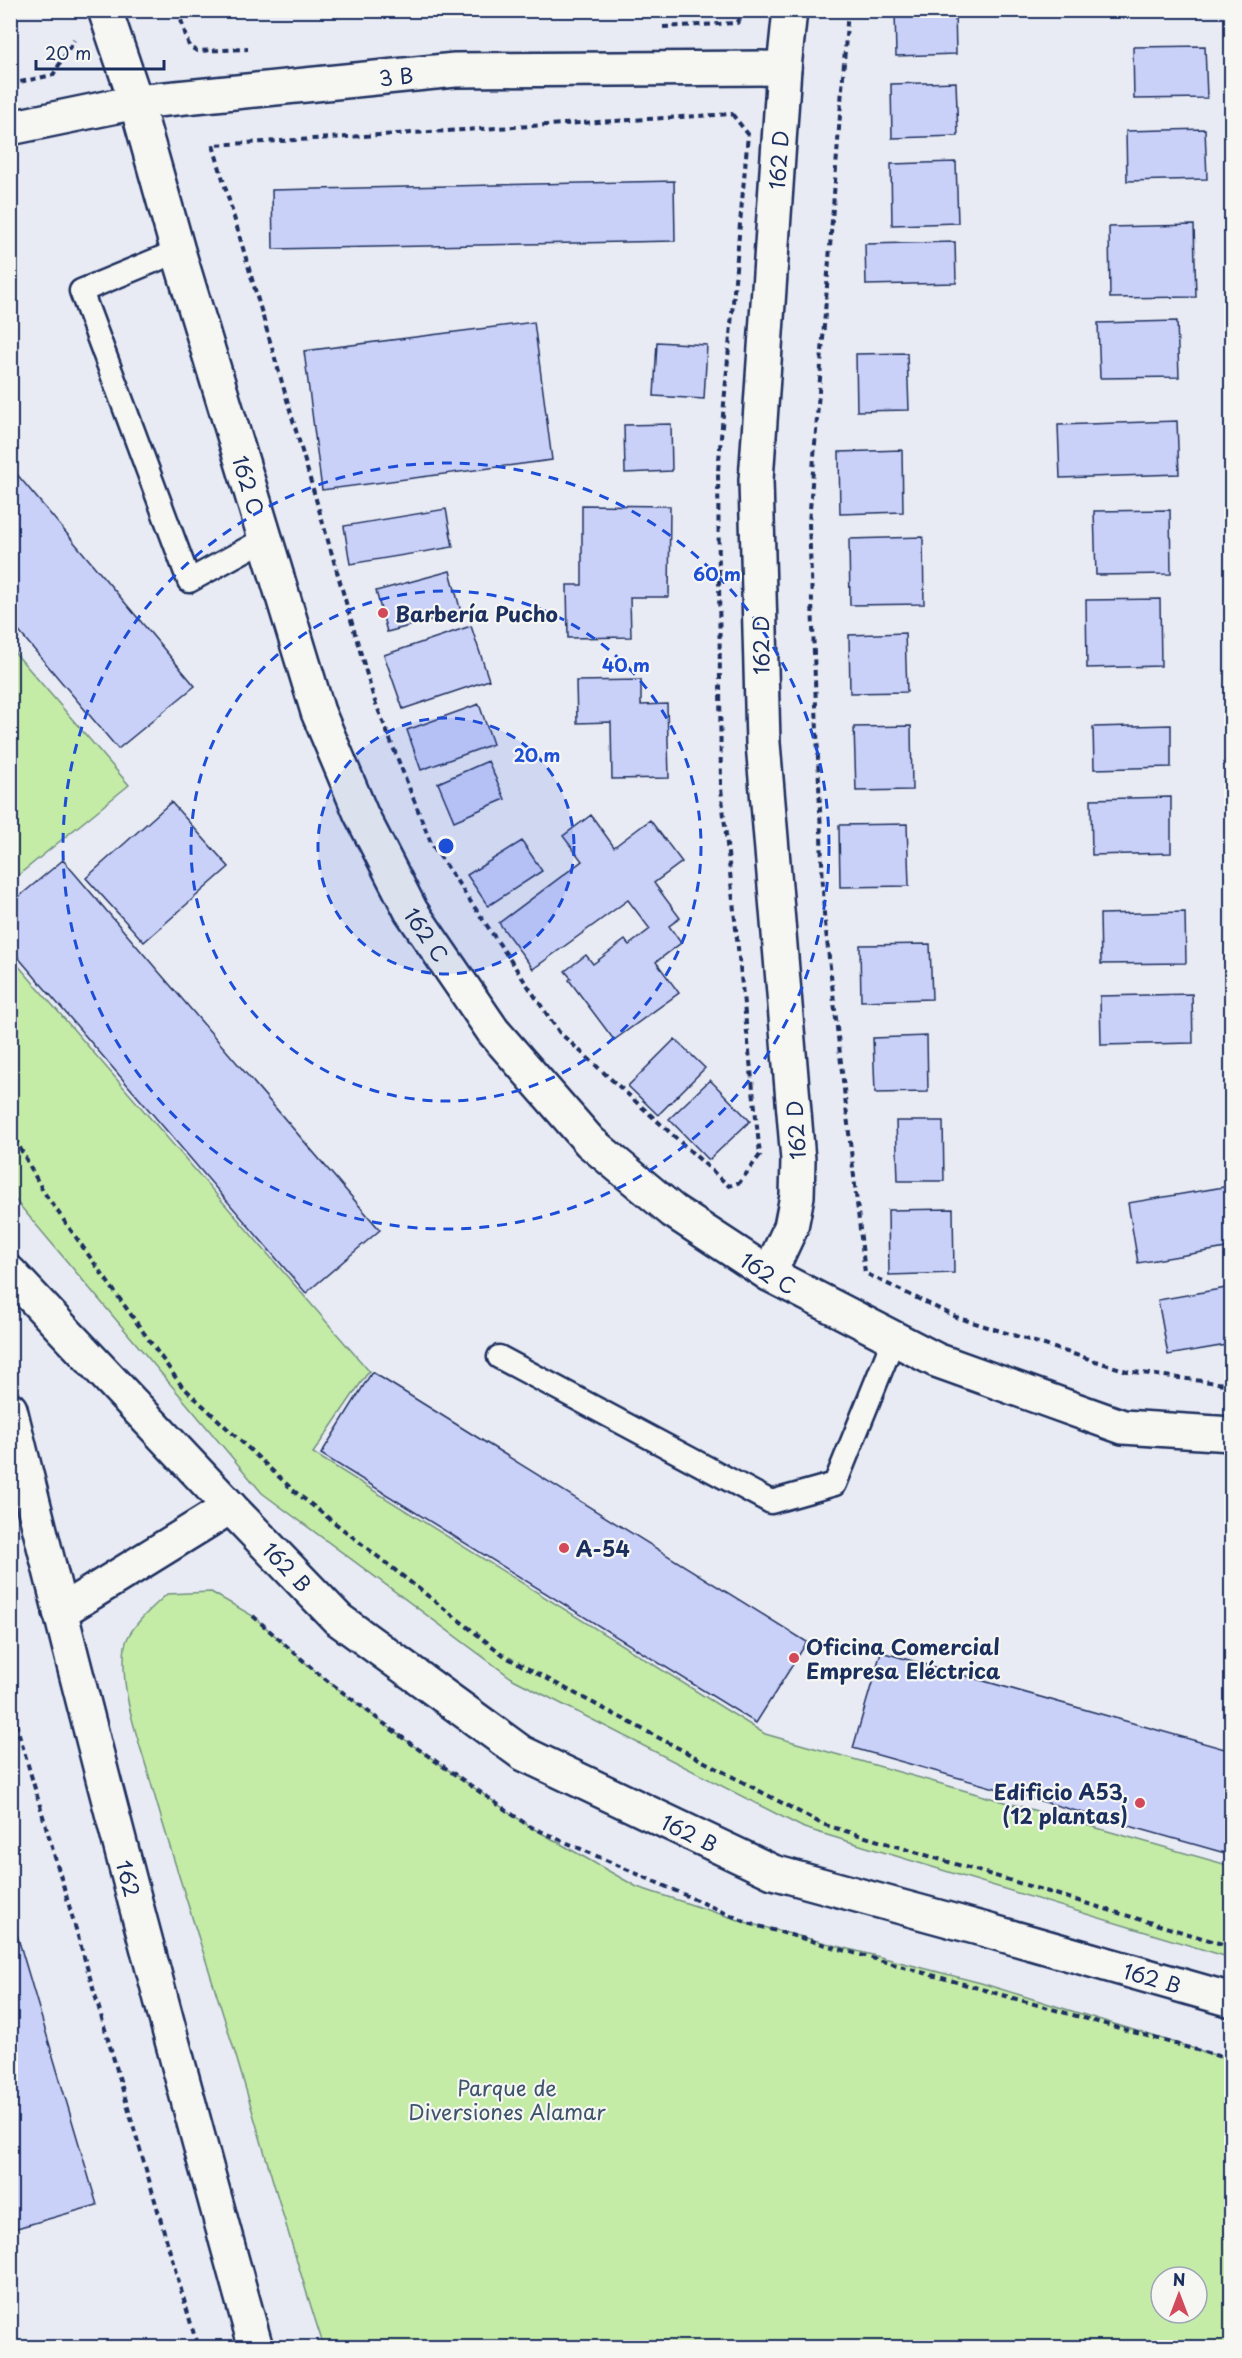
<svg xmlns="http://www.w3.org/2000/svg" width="1242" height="2358" font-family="'Playpen Sans',sans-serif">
	<rect width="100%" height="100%" fill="#e9ebf4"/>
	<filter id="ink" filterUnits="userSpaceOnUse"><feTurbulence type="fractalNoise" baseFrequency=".0167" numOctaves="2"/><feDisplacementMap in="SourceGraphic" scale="12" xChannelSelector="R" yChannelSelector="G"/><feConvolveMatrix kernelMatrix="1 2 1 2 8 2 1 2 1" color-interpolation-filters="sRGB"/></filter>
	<g filter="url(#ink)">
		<path fill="#c5eca6" stroke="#708e82" stroke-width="1.5" fill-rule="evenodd" d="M 10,647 L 129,785 L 11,881 L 10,881 Z
			M 10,956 L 369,1371 L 313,1453 L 765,1734 L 1231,1866 L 1231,1958 L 804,1828 L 513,1679 L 262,1493 L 11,1195 Z
			M 211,1592 L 253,1616 L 316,1672 L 411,1744 L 529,1826 L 637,1887 L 748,1923 L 981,1983 L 1231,2060 L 1231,2347 L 324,2347 C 291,2247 263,2145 232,2043 C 205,1956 176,1871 151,1783 C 139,1740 119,1692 125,1646 C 127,1629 155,1605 167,1594 ZM 1161,2277 L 1197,2277 L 1197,2313 L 1161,2313 Z"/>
		<path fill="#cad1f9" stroke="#1b2f5e" stroke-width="1.5" d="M 895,10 L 955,10 L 956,54 L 896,56 Z
			M 1205,46 L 1207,98 L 1134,99 L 1133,47 Z
			M 956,82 L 958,136 L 892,138 L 891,84 Z
			M 1205,129 L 1207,179 L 1127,181 L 1126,131 Z
			M 956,162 L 958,223 L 892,225 L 891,164 Z
			M 674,181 L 675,241 L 273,249 L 272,190 Z
			M 1194,225 L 1196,297 L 1110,298 L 1109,227 Z
			M 955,242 L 956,283 L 866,285 L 865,244 Z
			M 1177,321 L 1179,377 L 1100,378 L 1098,323 Z
			M 534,322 L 552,460 L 322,490 L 304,351 Z
			M 657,342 L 707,345 L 704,399 L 654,396 Z
			M 907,353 L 909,410 L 857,411 L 856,354 Z
			M 1177,421 L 1179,474 L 1060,478 L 1058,425 Z
			M 671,424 L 672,471 L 625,473 L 624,425 Z
			M 902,450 L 903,512 L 840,514 L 839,452 Z
			M 10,466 L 195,686 L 118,749 L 10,621 Z
			M 582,505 L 670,506 L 669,597 L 630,597 L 631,637 L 568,638 L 567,585 L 582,585 Z
			M 446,509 L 453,547 L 350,564 L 344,526 Z
			M 1170,510 L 1171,574 L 1096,575 L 1094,511 Z
			M 923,537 L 924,604 L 850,605 L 849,539 Z
			M 450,571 L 461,612 L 387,632 L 376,591 Z
			M 1160,599 L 1161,666 L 1087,668 L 1086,600 Z
			M 471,626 L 489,680 L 403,709 L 384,655 Z
			M 905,633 L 907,692 L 850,693 L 849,635 Z
			M 641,680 L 641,705 L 667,704 L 669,778 L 612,779 L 611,722 L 577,723 L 576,681 Z
			M 479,704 L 493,744 L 421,770 L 407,730 Z
			M 1171,725 L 1171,767 L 1094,769 L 1093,727 Z
			M 911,726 L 912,790 L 856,791 L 854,727 Z
			M 488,761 L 505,799 L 454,821 L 438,783 Z
			M 1171,797 L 1171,853 L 1092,855 L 1091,799 Z
			M 171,802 L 229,867 L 144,942 L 86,878 Z
			M 591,815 L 614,847 L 650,820 L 682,862 L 654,883 L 680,918 L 669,926 L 681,943 L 656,962 L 679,993 L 614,1040 L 569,980 L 571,978 L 565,971 L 586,955 L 593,964 L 625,940 L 629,945 L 650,929 L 628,900 L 533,969 L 499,923 L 582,861 L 563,836 Z
			M 907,824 L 909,886 L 840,887 L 839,825 Z
			M 522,841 L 542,871 L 488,906 L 467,875 Z
			M 63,860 L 380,1230 L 306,1293 L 10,948 L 10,904 Z
			M 1185,912 L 1186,963 L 1101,964 L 1100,914 Z
			M 930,944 L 932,999 L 861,1001 L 860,945 Z
			M 1192,994 L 1193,1043 L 1101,1045 L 1100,996 Z
			M 927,1036 L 928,1092 L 875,1093 L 873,1038 Z
			M 675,1039 L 705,1068 L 658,1115 L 628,1086 Z
			M 710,1080 L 750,1121 L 709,1160 L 669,1119 Z
			M 896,1121 L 943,1121 L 944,1181 L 898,1181 Z
			M 1230,1186 L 1232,1247 L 1138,1263 L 1128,1203 Z
			M 953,1209 L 954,1273 L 889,1275 L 888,1210 Z
			M 1232,1287 L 1232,1344 L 1168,1355 L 1158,1300 Z
			M 372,1372 L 807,1642 L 756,1723 L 321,1454 Z
			M 881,1652 L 1232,1751 L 1232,1855 L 853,1748 Z
			M 10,1911 L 97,2205 L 10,2230 Z"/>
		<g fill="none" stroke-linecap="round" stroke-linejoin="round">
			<defs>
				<path id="service" d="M 178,251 L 81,291 L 189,581 L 265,539
					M 499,1357 L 771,1502 L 835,1484 L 894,1338"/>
				<g id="minor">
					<path id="s1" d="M 105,10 L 136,102 L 178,251 L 318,712 L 361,814 L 411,911 L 493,1031 L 590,1142 L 673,1211 L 769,1274 L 936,1360 L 1123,1427 L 1232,1434"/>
					<path id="s2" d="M 10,128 L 136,102 L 455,70 L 784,68"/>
					<path id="s3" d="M 769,1274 L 791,1227 L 797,1196 L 798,1160 L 763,743 L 756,480 L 784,68 L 790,10"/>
					<path id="s4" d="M 10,1409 C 87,1723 169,2036 256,2348"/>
					<path d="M 60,1612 L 230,1507"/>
				</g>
				<g id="secondary">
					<path id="s5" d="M 10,1273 L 230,1507 L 338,1619 L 522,1753 L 773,1872 L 986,1930 L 1232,2000"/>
				</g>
			</defs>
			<use href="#service" stroke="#1b2f5e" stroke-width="27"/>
			<use href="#minor" stroke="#1b2f5e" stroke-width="38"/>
			<use href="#secondary" stroke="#1b2f5e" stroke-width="38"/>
			<path stroke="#1b2f5e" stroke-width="4" stroke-dasharray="6 4.5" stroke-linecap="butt" d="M 178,10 L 189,46 L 197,51 L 248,49
				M 848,10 L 809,523 L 824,914 L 865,1273 L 956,1317 L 1127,1371 L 1232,1385
				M 663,27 L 737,23 L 746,10
				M 10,84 L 53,75 L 74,40
				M 732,114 L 748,134 L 718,471 L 721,788 L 760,1155 L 740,1182 L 729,1186 L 559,1032 L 431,843 L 374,699 L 213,145 Z
				M 10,1129 L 43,1191 L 181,1385 L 294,1491 L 506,1657 L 822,1824 L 1232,1947
				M 253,1616 L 316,1672 L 411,1744 L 529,1826 L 748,1923 L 1232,2060
				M 10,1703 L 198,2348"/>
			<use href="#service" stroke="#f6f6f2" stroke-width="22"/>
			<use href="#minor" stroke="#f6f6f2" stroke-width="33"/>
			<use href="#secondary" stroke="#f6f6f2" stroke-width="33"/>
		</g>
	</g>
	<circle cx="446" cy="846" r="128" fill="#1d4ed8" fill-opacity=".12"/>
	<g fill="none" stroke="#1d4ed8" stroke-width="3" stroke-dasharray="10 8">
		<circle cx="446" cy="846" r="128"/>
		<circle cx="446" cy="846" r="255"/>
		<circle cx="446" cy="846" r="383"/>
	</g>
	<g fill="#d1495b" stroke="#f6f6f2" stroke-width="2">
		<circle cx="383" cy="613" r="6"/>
		<circle cx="564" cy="1548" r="6"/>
		<circle cx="794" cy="1658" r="6"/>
		<circle cx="1140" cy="1803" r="6"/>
	</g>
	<g text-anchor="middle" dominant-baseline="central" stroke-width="4.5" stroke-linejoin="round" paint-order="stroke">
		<g font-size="21" fill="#1b2f5e" stroke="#f6f6f2">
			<text stroke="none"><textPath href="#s2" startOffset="390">3 B</textPath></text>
			<text stroke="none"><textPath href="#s3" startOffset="1122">162 D</textPath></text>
			<text stroke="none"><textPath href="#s1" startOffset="496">162 C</textPath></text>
			<text transform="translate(760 645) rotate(-91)">162 D</text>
			<text stroke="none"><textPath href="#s1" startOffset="982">162 C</textPath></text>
			<text transform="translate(795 1130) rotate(-94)">162 D</text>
			<text stroke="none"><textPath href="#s1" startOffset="1468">162 C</textPath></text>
			<text stroke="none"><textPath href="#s5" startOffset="404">162 B</textPath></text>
			<text stroke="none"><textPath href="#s5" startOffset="890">162 B</textPath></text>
			<text stroke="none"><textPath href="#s4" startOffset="484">162</textPath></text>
			<text stroke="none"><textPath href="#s5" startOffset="1376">162 B</textPath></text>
		</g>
		<g font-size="21" font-weight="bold" fill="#1b2f5e" stroke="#f6f6f2" text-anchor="start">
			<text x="395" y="613">Barbería Pucho</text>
			<text x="576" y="1548">A-54</text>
			<text x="806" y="1646">Oficina Comercial<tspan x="806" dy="24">Empresa Eléctrica</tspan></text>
			<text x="1128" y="1791" text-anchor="end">Edificio A53,<tspan x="1128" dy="24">(12 plantas)</tspan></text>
		</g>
		<g font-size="21" fill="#3d556c" stroke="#f6f6f2">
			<text x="507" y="2087">Parque de<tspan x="507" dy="24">Diversiones Alamar</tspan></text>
		</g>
	</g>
	<circle cx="446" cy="846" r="9" fill="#1d4ed8" stroke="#f6f6f2" stroke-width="3"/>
	<g font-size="18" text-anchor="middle" font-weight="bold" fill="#1d4ed8" stroke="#f6f6f2" stroke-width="4.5" stroke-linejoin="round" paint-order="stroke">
		<text x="717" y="581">60 m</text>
		<text x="626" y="672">40 m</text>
		<text x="537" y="762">20 m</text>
	</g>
	<rect width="1242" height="2358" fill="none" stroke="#f6f6f2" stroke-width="36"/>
	<rect x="18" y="18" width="1206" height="2322" fill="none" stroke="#1b2f5e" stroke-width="2" filter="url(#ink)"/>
	<g transform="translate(1179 2295)"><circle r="28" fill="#f6f6f2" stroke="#9ea6b7" stroke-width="1.5"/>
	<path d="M0-4.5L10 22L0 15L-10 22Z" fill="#d1495b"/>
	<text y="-9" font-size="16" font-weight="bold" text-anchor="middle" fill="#1b2f5e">N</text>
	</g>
	<path d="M36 60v9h128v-9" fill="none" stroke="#1b2f5e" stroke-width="3"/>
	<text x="45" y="60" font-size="18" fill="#1b2f5e" stroke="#f6f6f2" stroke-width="4.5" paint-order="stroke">20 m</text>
</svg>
